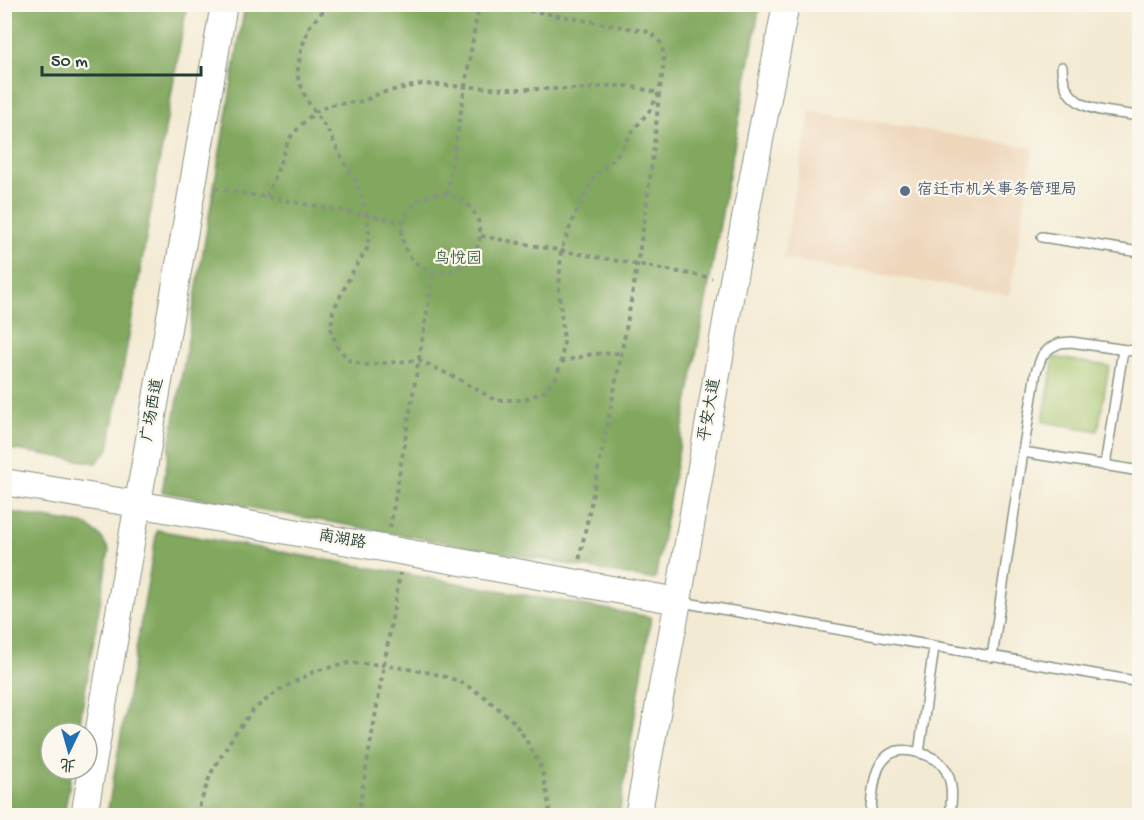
<svg xmlns="http://www.w3.org/2000/svg" width="1144" height="820" font-family="'Gochi Hand','LXGW WenKai TC',sans-serif">
	<rect width="100%" height="100%" fill="#fbf7ec"/>
	<filter id="ink" filterUnits="userSpaceOnUse"><feTurbulence type="fractalNoise" baseFrequency=".0167" numOctaves="2"/><feDisplacementMap in="SourceGraphic" scale="12" xChannelSelector="R" yChannelSelector="G"/><feConvolveMatrix kernelMatrix="1 2 1 2 8 2 1 2 1" color-interpolation-filters="sRGB"/></filter>
	<filter id="wash" filterUnits="userSpaceOnUse"><feTurbulence type="fractalNoise" baseFrequency=".008" numOctaves="4" result="noise"/><feDisplacementMap in="SourceGraphic" scale="24" xChannelSelector="R" yChannelSelector="G"/><feGaussianBlur stdDeviation="1.35" result="paint"/><feColorMatrix in="noise" values="0 0 0 0 0 0 0 0 0 0 0 0 0 0 0 0 0 1.4 0 .05"/><feComposite in="paint" operator="in"/></filter>
	<g filter="url(#wash)">
		<rect width="100%" height="100%" fill="#f3ead3"/>
		<path fill="#eed6bb" d="M 810,111 L 1033,148 L 1010,295 L 783,259 Z"/>
		<path fill="#a3c26a" stroke="#61804f" stroke-width="1.5" d="M 1054,357 L 1109,366 L 1098,431 L 1043,422 Z"/>
		<path fill="#82a85e" stroke="#507249" stroke-width="1.5" d="M 4,5 L 187,5 L 109,449 L 96,463 L 5,448 Z
			M 245,5 L 760,5 L 655,580 L 162,492 Z
			M 4,511 L 87,525 L 101,537 L 109,550 L 78,733 L 51,733 L 51,769 L 72,769 L 64,815 L 5,815 Z
			M 157,530 L 651,617 L 619,815 L 107,815 Z"/>
	</g>
	<g filter="url(#ink)">
		<g fill="none" stroke-linecap="round" stroke-linejoin="round">
			<defs>
				<path id="lane" d="M 1062,67 C 1062,112 1105,111 1140,116
					M 1042,237 L 1140,252
					M 1023,452 L 1036,372 L 1042,356 L 1050,348 L 1060,343 L 1071,342 L 1140,352
					M 1105,466 L 1123,350
					M 681,602 L 1140,682
					M 992,657 L 1023,452 L 1140,471
					M 919,753 L 934,647
					M 870,816 C 872,801 873,773 882,762 C 884,759 889,754 892,753 C 905,746 935,755 943,766 C 954,780 952,799 950,816"/>
				<path id="secondary" d="M 4,482 L 137,504 L 678,601
					M 84,816 L 224,4
					M 638,816 L 678,601 L 733,281 L 786,4"/>
			</defs>
			<use href="#lane" stroke="#899484" stroke-width="12"/>
			<use href="#secondary" stroke="#899484" stroke-width="28"/>
			<path stroke="#899484" stroke-width="4" stroke-dasharray="4.5 4.5" stroke-linecap="butt" d="M 329,4 L 309,27 L 301,50 L 297,75 L 306,99 L 330,134 L 343,161 L 355,179 L 367,215 L 369,230 L 367,249 L 354,269 L 333,311 L 331,329 L 337,347 L 350,361 L 365,365 L 419,360 L 464,382 L 495,400 L 523,400 L 545,391 L 556,378 L 561,362 L 564,342 L 559,291 L 561,250 L 574,217 L 595,175 L 615,158 L 635,128 L 650,110 L 659,93 L 662,77 L 664,61 L 662,44 L 650,32 L 493,4
				M 215,188 L 404,222
				M 447,194 L 479,4
				M402 233a39 39 0 1 1 78 0a39 39 0 1 1-78 0Z
				M 267,197 L 289,139 L 302,124 L 315,112 L 330,105 L 364,101 L 380,93 L 422,84 L 506,89 L 586,89 L 605,86 L 629,86 L 659,93 C 646,251 611,406 579,561
				M 481,236 L 712,278
				M 561,362 L 592,354 L 622,353
				M 390,528 L 434,271
				M 358,815 L 400,573
				M 199,816 L 200,804 L 211,773 L 234,735 L 254,709 L 281,689 L 315,671 L 349,663 L 384,665 L 432,673 L 459,681 L 482,695 L 513,721 L 525,738 L 542,769 L 548,799 L 550,816
				M 336,816 L 345,814 L 363,816"/>
			<use href="#lane" stroke="#fff" stroke-width="9"/>
			<use href="#secondary" stroke="#fff" stroke-width="26"/>
		</g>
	</g>
	<circle fill="#5c6f8a" stroke="#fbf7ec" stroke-width="2" cx="905" cy="191" r="6"/>
	<g text-anchor="middle" dominant-baseline="central" stroke-width="4.5" stroke-linejoin="round" paint-order="stroke">
		<g font-size="16" fill="#4e5e75" stroke="#fbf7ec" text-anchor="start">
			<text x="917" y="191">宿迁市机关事务管理局</text>
		</g>
		<g font-size="16" fill="#405e42" stroke="#fbf7ec">
			<text x="458" y="260">鸟悦园</text>
		</g>
		<g font-size="16" fill="#1f3d34" stroke="#fbf7ec">
			<text transform="translate(154 410) rotate(-80)">广场西道</text>
			<text transform="translate(711 410) rotate(-80)">平安大道</text>
			<text transform="translate(342 541) rotate(10)">南湖路</text>
		</g>
	</g>
	<rect width="1144" height="820" fill="none" stroke="#fbf7ec" stroke-width="24"/>
	<g transform="translate(69 751) rotate(185)"><circle r="28" fill="#fbf7ec" stroke="#a3ada2" stroke-width="1.5"/>
	<path d="M0-4.5L10 22L0 15L-10 22Z" fill="#1f6fb2"/>
	<text y="-9" font-size="16" font-weight="bold" text-anchor="middle" fill="#1f3d34">北</text>
	</g>
	<path d="M42 66v9h159v-9" fill="none" stroke="#1f3d34" stroke-width="3"/>
	<text x="51" y="66" font-size="18" fill="#1f3d34" stroke="#fbf7ec" stroke-width="4.5" paint-order="stroke">50 m</text>
</svg>
